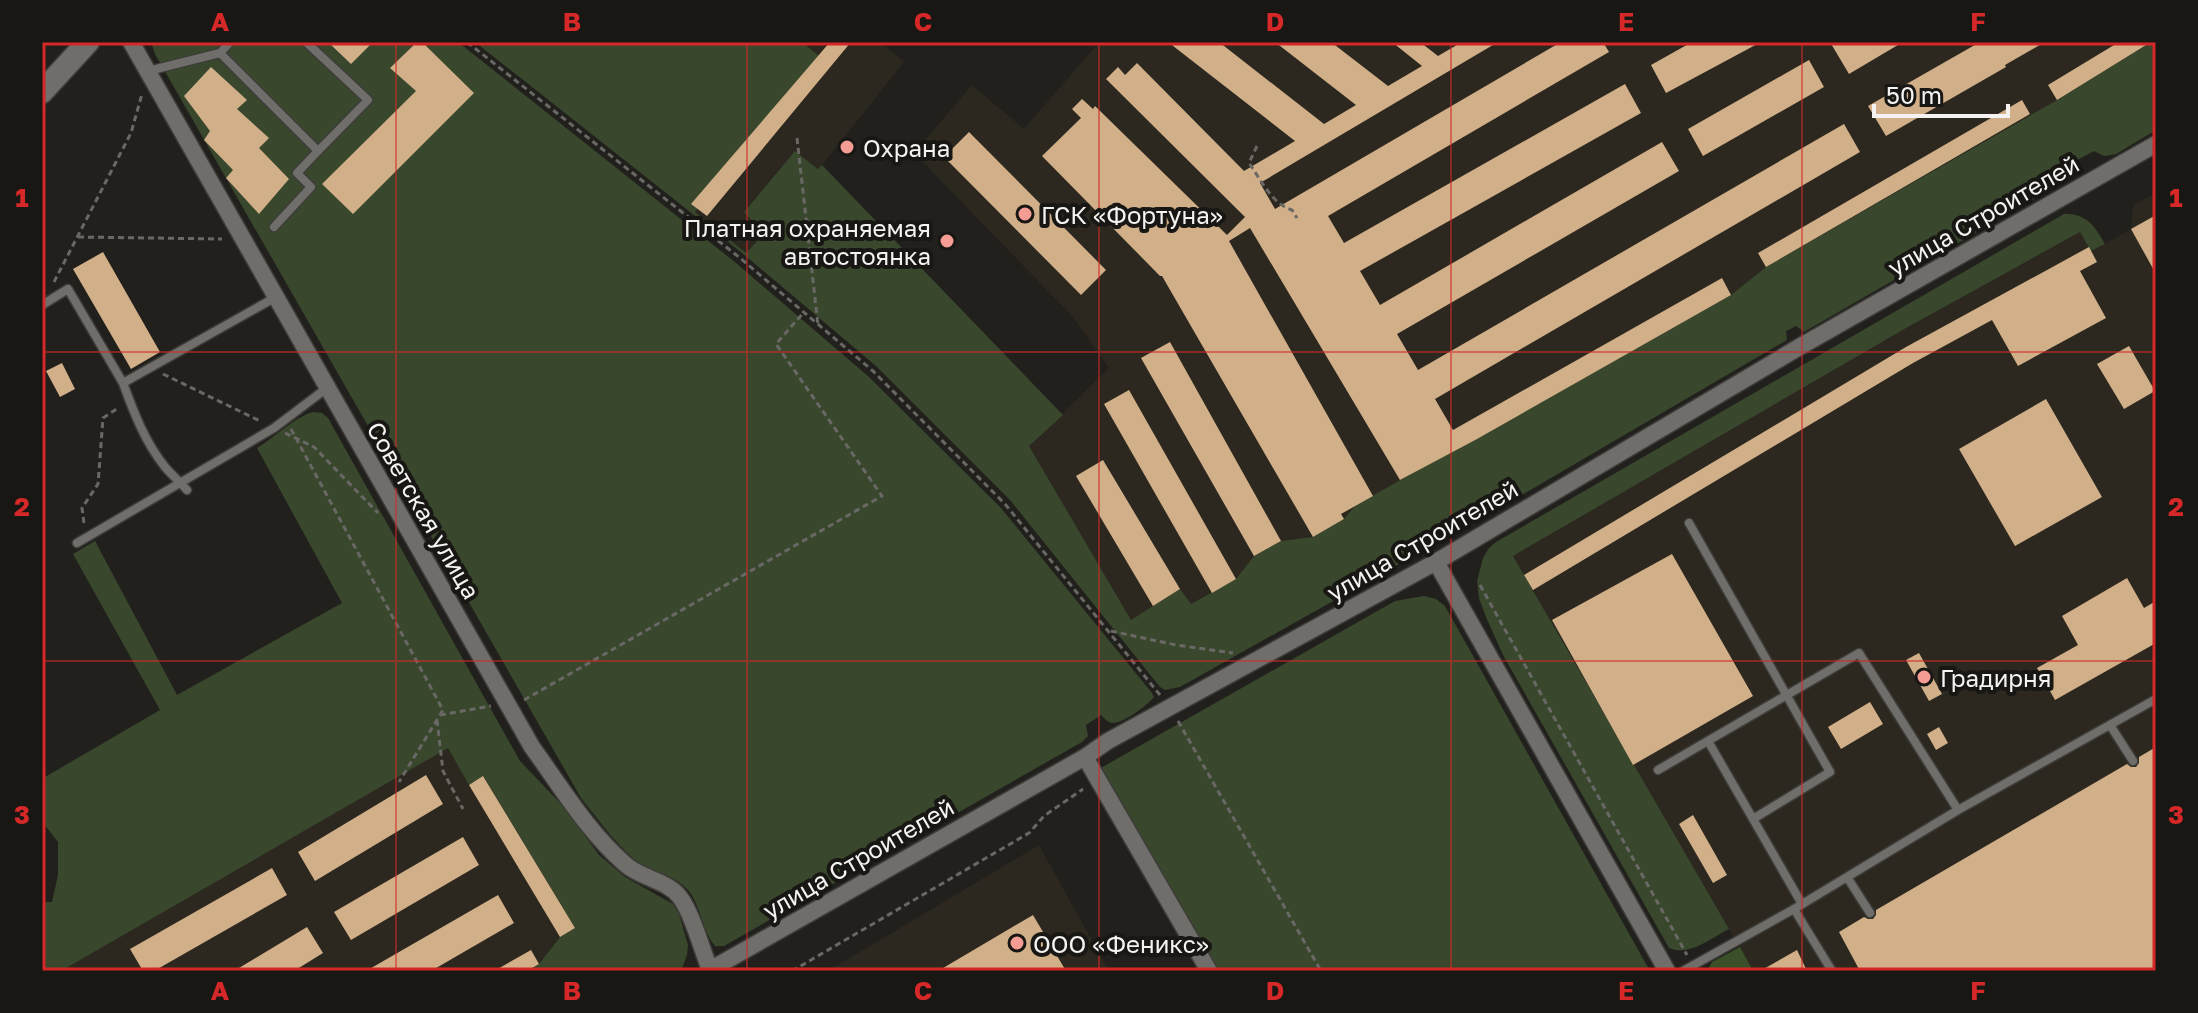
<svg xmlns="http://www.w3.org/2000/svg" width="2198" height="1013" font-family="'Golos Text',sans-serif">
	<rect width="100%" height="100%" fill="#21201d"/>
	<path fill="#2c281f" d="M 802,42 L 880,42 L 904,62 L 819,169 L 795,151 L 744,211 L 764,234 L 746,253 L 695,211 L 824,60 Z
		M 1099,42 L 2151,42 L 2057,100 L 1766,267 L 1731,295 L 1357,505 L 1344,519 L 1313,537 L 1281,541 L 1254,556 L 1236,579 L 1191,605 L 1179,590 L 1131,620 L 1029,446 L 1109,368 L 1073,317 L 914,153 L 972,85 L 1024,129 Z
		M 2156,193 L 2156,971 L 1753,971 L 1513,556 L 1908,327 L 2080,232 L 2092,251 L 2112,240 L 2131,229 L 2133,205 Z
		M 448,747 L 469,785 L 483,776 L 575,928 L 560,937 L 539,964 L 527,971 L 61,971 Z
		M 1039,845 L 1109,971 L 828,971 Z"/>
	<path fill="#39472d" d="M 151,42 L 458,42 L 736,263 L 868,376 L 1001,508 L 1152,693 L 1154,697 C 1148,705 1122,724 1113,723 C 1108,723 1104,718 1101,715 L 1086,725 L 1088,736 L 1082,742 L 724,946 L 715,946 C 702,930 701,906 688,890 C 674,874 651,872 634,859 C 614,842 597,818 581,798 L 155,54 Z
		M 475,42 L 802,42 L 824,60 L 695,212 L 746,253 L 764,234 L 744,212 L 795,151 L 818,169 L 822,165 L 1063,415 L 1029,446 L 1131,620 L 1180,589 L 1191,604 L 1236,579 L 1254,556 L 1281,541 L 1313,537 L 1344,519 L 1356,505 L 1731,295 L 1766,267 L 2057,100 L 2151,42 L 2156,42 L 2156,130 L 2116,154 L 2104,156 L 2094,151 L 2068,165 L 2066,176 L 2060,184 L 1804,332 L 1796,326 L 1786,331 L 1787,340 L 1520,496 L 1509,487 L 1488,499 L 1490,513 L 1180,687 L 1165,690 L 1160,687 L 1010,500 L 876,366 L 742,253 Z
		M 2064,214 C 2086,213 2095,226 2105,244 L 2091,251 L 2080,232 L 1908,327 L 1513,556 L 1729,929 C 1711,938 1689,957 1669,948 L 1503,655 L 1486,617 L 1479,598 L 1477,581 L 1483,558 L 1489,548 L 1496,542 Z
		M 313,412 L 322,413 L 328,418 L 520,761 L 564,807 L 599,855 L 625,877 L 673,904 L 679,914 L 688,945 L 687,955 L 681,971 L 527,971 L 539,964 L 560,937 L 575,928 L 484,777 L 469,785 L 448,748 L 61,971 L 42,971 L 42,902 L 52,902 L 58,875 L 58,842 L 44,824 L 42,817 L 42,772 L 45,777 L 160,710 L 73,554 L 95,541 L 177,695 L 342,603 L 257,448 C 275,437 295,417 313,412 Z
		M 1424,596 L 1436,599 L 1445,606 L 1650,971 L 1216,971 L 1099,769 L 1395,601 Z"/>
	<path fill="#3b4f28" d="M 1740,947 L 1753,971 L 1707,971 L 1712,962 Z"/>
	<path fill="#d1af88" d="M 328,42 L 373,42 L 351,64 Z
		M 417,42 L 422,42 L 474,93 L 353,214 L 322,184 L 416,91 L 390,68 Z
		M 830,42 L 851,42 L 707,216 L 691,204 Z
		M 1168,42 L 1219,42 L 1324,124 L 1356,105 L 1275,42 L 1331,42 L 1388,86 L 1422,66 L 1392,42 L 1420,42 L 1438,56 L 1462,42 L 1498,42 L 1260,183 L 1275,209 L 1561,42 L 1603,42 L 1609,52 L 1328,216 L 1344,243 L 1625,84 L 1641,113 L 1360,271 L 1380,305 L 1662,142 L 1679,171 L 1397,334 L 1418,370 L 1844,124 L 1860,152 L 1435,399 L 1453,430 L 1722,278 L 1731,295 L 1477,439 L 1400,480 L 1250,228 L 1229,241 L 1373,496 L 1341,514 L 1344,519 L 1313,537 L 1162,276 L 1160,276 L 1042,156 L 1081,118 L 1072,109 L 1082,99 L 1093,109 L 1095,106 L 1227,235 L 1245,217 L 1106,79 L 1118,67 L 1125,75 L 1137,63 L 1244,171 L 1295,141 Z
		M 1692,42 L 1761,42 L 1666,93 L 1651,65 Z
		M 1830,42 L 1903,42 L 1849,74 Z
		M 1980,42 L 2045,42 L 2005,65 L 2006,67 L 1886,136 L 1868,106 Z
		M 2119,42 L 2151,42 L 2057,100 L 2048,85 Z
		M 1809,60 L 1824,87 L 1703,156 L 1688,129 Z
		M 211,67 L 247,100 L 237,109 L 269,138 L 259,148 L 289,179 L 259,214 L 226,178 L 233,170 L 204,140 L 210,131 L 184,96 Z
		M 2022,100 L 2030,114 L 1766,267 L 1758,253 Z
		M 969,132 L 1106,270 L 1081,295 L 944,157 Z
		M 2156,215 L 2156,274 L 2131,229 Z
		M 2089,247 L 2097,262 L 2080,271 L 2106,318 L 2018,366 L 1992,320 L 1913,363 L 1533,590 L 1524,575 L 1906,347 Z
		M 103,252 L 160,352 L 131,369 L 73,269 Z
		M 1170,342 L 1281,541 L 1254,556 L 1141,358 Z
		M 2129,346 L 2155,391 L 2124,409 L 2097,364 Z
		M 62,363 L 75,389 L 60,397 L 46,371 Z
		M 1129,390 L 1236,579 L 1212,593 L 1104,404 Z
		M 2046,399 L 2102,497 L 2015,546 L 1959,449 Z
		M 1103,460 L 1180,589 L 1153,606 L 1076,476 Z
		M 1672,554 L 1753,696 L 1633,765 L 1552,620 Z
		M 2127,578 L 2144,608 L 2156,601 L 2156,643 L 2055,700 L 2037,668 L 2078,645 L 2062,616 Z
		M 1919,653 L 1942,694 L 1929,701 L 1906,660 Z
		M 1870,702 L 1883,724 L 1841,749 L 1828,727 Z
		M 1939,727 L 1948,743 L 1936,750 L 1927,734 Z
		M 2156,747 L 2156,971 L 1860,971 L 1839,932 L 1864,917 L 1868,919 L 1873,919 L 1876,915 L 1876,910 L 2127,764 L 2131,767 L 2136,767 L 2139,763 L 2139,757 Z
		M 426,775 L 443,804 L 315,881 L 298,852 Z
		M 483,776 L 575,928 L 560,937 L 469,785 Z
		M 1693,815 L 1727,875 L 1713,883 L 1679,824 Z
		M 463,837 L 479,865 L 351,940 L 334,912 Z
		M 272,868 L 287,895 L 154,971 L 143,971 L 130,949 Z
		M 498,895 L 514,923 L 431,971 L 366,971 Z
		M 1033,915 L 1066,971 L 938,971 Z
		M 307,927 L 323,953 L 294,971 L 234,971 Z
		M 531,950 L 539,964 L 527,971 L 494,971 Z
		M 1797,950 L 1807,971 L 1760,971 Z"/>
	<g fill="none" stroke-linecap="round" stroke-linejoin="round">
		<defs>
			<path id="service" d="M 220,53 L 318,151 L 368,100 L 306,42
				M 148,71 L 220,53 L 230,42
				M 274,227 L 311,187 L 297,173 L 318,151
				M 42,305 L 68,289 L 123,383 L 276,297
				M 123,383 C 134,413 145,442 165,467 C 172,475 180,482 187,490
				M 1689,523 L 1830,772 L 1753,819
				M 77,543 L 274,428 L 327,388
				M 2110,725 L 2133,761
				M 1708,741 L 1802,904
				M 1658,770 L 1859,653 L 1958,810
				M 1847,877 L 1870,913
				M 1794,909 L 1832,971
				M 1683,971 L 1794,909 L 1958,810 L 2156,699"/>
			<path id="minor" d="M 131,42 L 532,747 C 561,787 588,832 625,864 C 640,878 666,880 679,896 C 692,912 702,950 710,970
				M 1436,562 L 1667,971
				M 1085,757 L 1209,971
				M 708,971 L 1085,757 L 1108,741 L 1436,562 L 1801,346 L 2156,144"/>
			<path id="tertiary" d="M 42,92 L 88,42"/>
		</defs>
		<use href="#service" stroke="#3e3d3a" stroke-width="11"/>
		<use href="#minor" stroke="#3e3d3a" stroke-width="19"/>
		<use href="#tertiary" stroke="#3e3d3a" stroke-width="25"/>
		<path stroke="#696865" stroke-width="3" stroke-dasharray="6 4" stroke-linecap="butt" d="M 467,42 L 740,258 L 873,371 L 1005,504 L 1160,695
			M 797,138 L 818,325
			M 1257,146 L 1249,163 C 1261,180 1272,204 1292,210 L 1297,218
			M 78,237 L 222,239
			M 54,282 L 131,133 L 142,94
			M 163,374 L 260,421
			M 291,429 L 443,710 L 399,782
			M 285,433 L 314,447 L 378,513
			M 84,523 L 82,508 L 98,484 L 103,418 L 118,408
			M 1480,585 L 1687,955
			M 1111,631 L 1176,645 L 1233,653
			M 524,700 L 882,496 L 776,344 L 804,312
			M 440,715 L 491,706
			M 437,720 L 443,771 L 463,809
			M 1178,721 L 1321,971
			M 792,971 L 1029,833 L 1044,816 L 1083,789"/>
		<use href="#service" stroke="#706e6b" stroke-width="8"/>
		<use href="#minor" stroke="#706e6b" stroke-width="16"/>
		<use href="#tertiary" stroke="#706e6b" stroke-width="22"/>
	</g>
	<path fill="none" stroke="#d62828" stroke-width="2" stroke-opacity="0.55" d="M 396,42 L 396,971M 747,42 L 747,971M 1099,42 L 1099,971M 1451,42 L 1451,971M 1802,42 L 1802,971M 42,352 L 2156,352M 42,661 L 2156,661"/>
	<g fill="#f59c94" stroke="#181714" stroke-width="3">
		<circle cx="847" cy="147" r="8"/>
		<circle cx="1025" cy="214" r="8"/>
		<circle cx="947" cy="241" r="8"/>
		<circle cx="1924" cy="677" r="8"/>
		<circle cx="1017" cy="943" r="8"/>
	</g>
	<g text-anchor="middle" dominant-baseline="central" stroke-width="8" stroke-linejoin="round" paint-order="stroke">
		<g font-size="24" fill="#f4f3f1" stroke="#181714" text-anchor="start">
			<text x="863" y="147">Охрана</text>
			<text x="1041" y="214">ГСК «Фортуна»</text>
			<text x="931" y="227" text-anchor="end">Платная охраняемая<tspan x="931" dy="28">автостоянка</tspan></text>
			<text x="1940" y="677">Градирня</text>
			<text x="1033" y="943">ООО «Феникс»</text>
		</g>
		<g font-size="24" fill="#f4f3f1" stroke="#181714">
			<text transform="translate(1983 215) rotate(-30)">улица Строителей</text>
			<text transform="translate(424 510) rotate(60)">Советская улица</text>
			<text transform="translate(1422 540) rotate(-30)">улица Строителей</text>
			<text transform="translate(858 858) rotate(-30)">улица Строителей</text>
		</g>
	</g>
	<rect width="2198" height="1013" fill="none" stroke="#181714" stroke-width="88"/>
	<path d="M1874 104v12h134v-12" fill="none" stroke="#f4f3f1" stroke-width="4"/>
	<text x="1886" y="104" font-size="24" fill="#f4f3f1" stroke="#181714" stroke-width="6" paint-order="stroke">50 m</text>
	<rect x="44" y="44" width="2110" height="925" fill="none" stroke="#d62828" stroke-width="3"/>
	<g font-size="26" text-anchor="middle" font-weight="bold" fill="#d62828">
		<text x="220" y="31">A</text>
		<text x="572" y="31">B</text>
		<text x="923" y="31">C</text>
		<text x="1275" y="31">D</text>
		<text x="1626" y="31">E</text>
		<text x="1978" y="31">F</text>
		<text x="22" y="207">1</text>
		<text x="2176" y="207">1</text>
		<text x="22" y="516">2</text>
		<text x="2176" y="516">2</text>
		<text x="22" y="824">3</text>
		<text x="2176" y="824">3</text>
		<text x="220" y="1000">A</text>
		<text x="572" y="1000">B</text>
		<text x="923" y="1000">C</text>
		<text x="1275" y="1000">D</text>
		<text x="1626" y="1000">E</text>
		<text x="1978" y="1000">F</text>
	</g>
</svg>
